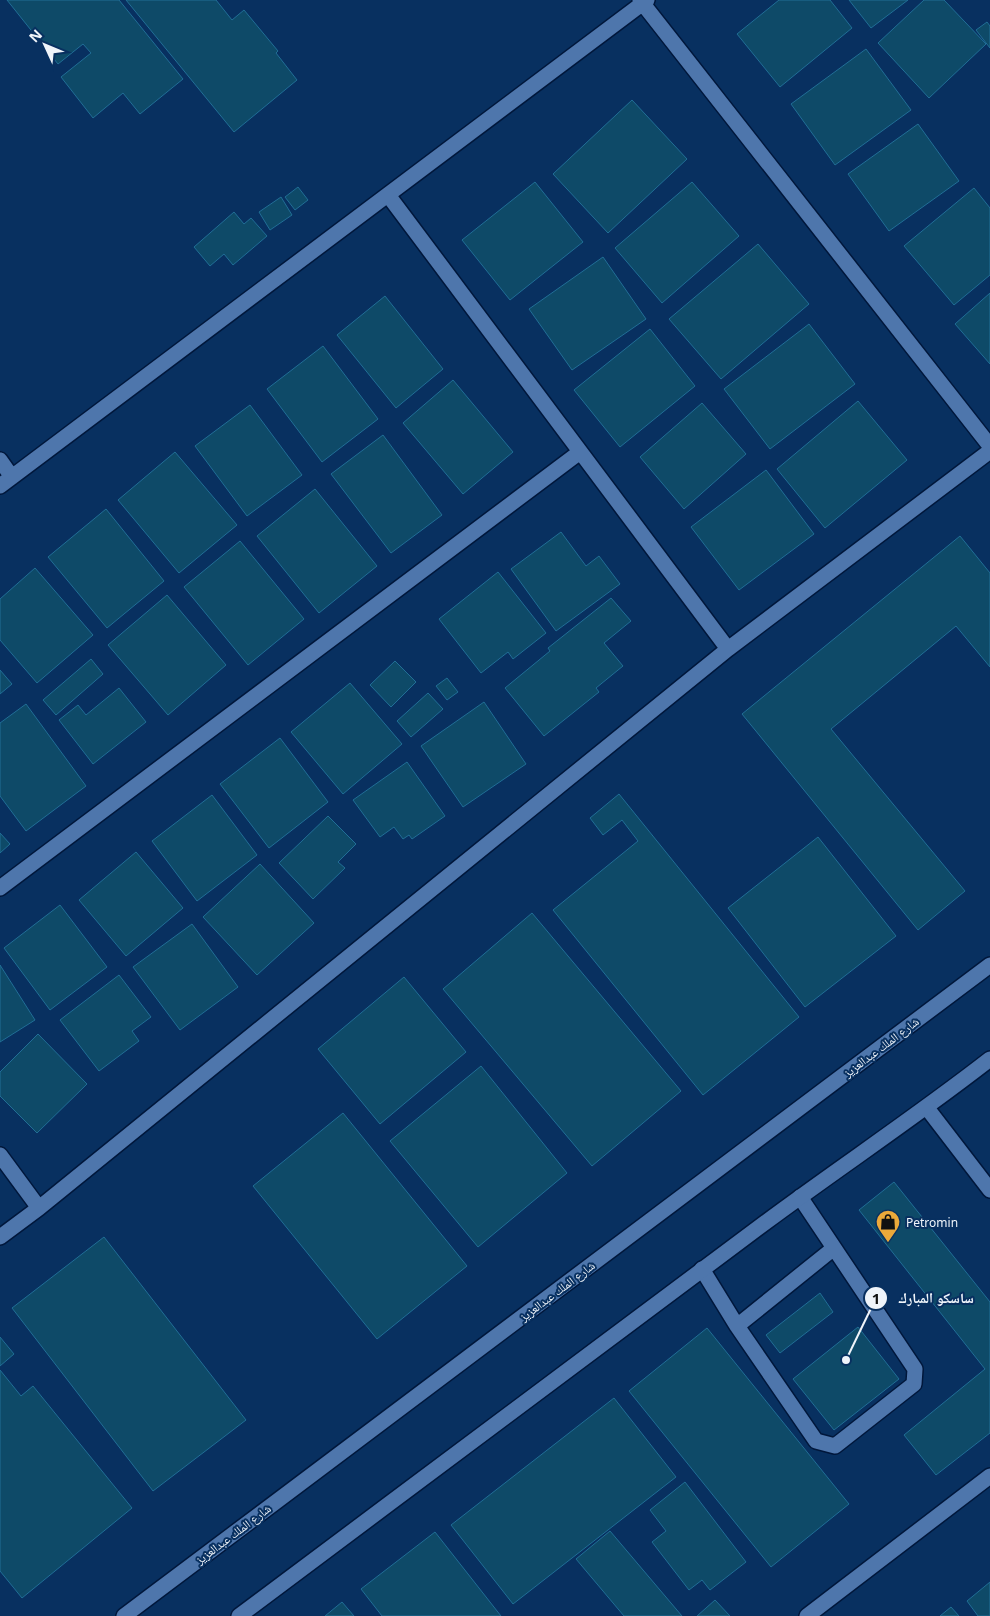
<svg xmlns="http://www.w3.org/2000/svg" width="990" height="1616" font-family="'Noto Sans','Noto Naskh Arabic',sans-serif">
	<rect width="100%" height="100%" fill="#083060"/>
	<path fill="#0e4a68" stroke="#216e96" d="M 7,0 L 119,0 L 183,79 L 140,114 L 123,93 L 93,118 L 61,77 L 91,53 L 83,44 L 58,64 Z
		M 126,0 L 216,0 L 232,20 L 244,10 L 278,51 L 276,53 L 297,80 L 234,132 Z
		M 779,0 L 830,0 L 852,28 L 780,87 L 737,34 Z
		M 849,0 L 908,0 L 871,28 Z
		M 924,0 L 944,0 L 986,44 L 929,98 L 878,43 Z
		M 987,22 L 990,26 L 990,48 L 976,30 Z
		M 866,49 L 911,110 L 835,165 L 791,104 Z
		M 632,100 L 687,159 L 608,233 L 553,174 Z
		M 918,124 L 959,181 L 889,231 L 848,174 Z
		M 535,182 L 583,242 L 510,300 L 462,240 Z
		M 692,182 L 739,236 L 662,303 L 615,248 Z
		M 298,187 L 308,200 L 295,210 L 285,197 Z
		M 974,188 L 990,208 L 990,275 L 954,305 L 904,246 Z
		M 281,197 L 292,215 L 270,230 L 259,212 Z
		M 234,212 L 244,224 L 251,218 L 267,236 L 233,265 L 224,254 L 210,266 L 194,247 Z
		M 758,244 L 809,304 L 721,379 L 669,319 Z
		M 603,257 L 646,319 L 572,370 L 529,309 Z
		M 990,293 L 990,364 L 955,324 Z
		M 385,296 L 443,369 L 396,408 L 337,335 Z
		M 809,324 L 855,384 L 770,449 L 724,389 Z
		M 650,329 L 695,386 L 620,447 L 574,390 Z
		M 323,346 L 378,419 L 322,462 L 267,389 Z
		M 453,380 L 513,452 L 463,494 L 403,423 Z
		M 858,401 L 907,460 L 825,528 L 777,469 Z
		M 702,403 L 746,454 L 684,509 L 640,457 Z
		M 250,405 L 302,475 L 247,516 L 195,446 Z
		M 383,435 L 442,515 L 391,553 L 331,474 Z
		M 175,452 L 237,525 L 179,573 L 118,500 Z
		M 766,470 L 814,534 L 739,590 L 691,527 Z
		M 315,489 L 377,566 L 319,613 L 257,536 Z
		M 106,509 L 164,581 L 107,628 L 48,557 Z
		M 561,532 L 586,566 L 599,556 L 620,584 L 556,631 L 511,569 Z
		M 960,536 L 990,573 L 990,667 L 956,626 L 831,729 L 965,891 L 918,930 L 742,714 Z
		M 240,541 L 304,619 L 248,665 L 184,587 Z
		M 35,568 L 93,635 L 37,683 L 0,640 L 0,599 Z
		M 498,572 L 546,633 L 513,659 L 508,652 L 481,673 L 439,619 Z
		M 167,595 L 226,665 L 168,715 L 108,645 Z
		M 611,598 L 631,621 L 604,643 L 623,666 L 596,688 L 599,692 L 544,736 L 505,688 L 550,651 L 548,648 Z
		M 91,659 L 103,674 L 56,715 L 43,700 Z
		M 395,661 L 416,682 L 391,707 L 370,685 Z
		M 0,670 L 12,684 L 0,694 Z
		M 447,678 L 458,692 L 447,700 L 436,686 Z
		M 350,683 L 402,744 L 343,794 L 291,732 Z
		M 119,688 L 146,722 L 93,764 L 59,720 L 78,705 L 86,715 Z
		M 428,693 L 443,709 L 411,737 L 397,721 Z
		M 484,702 L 526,764 L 463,807 L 421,746 Z
		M 26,704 L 86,786 L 26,831 L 0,796 L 0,723 Z
		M 280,738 L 328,802 L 269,848 L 220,784 Z
		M 407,762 L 445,816 L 412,839 L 409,835 L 403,839 L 394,827 L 380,837 L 353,800 Z
		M 619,794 L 799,1017 L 703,1095 L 553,910 L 638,841 L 622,820 L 603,835 L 590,818 Z
		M 212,795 L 257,855 L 197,901 L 152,841 Z
		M 328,816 L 356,844 L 338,862 L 345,868 L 313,899 L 279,863 Z
		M 0,833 L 10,844 L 0,853 Z
		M 818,837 L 896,936 L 805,1007 L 728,908 Z
		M 136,852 L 183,908 L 126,956 L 79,900 Z
		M 260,864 L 314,923 L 257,975 L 203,917 Z
		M 60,905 L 107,967 L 50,1010 L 4,948 Z
		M 532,913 L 681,1091 L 592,1166 L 443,989 Z
		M 192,924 L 238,987 L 180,1030 L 133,967 Z
		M 0,965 L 35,1020 L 0,1042 Z
		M 119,975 L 151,1017 L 132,1031 L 139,1041 L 99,1071 L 60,1020 Z
		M 404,977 L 466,1052 L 380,1124 L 318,1049 Z
		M 38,1034 L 87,1084 L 37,1133 L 0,1096 L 0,1072 Z
		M 481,1066 L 567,1173 L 478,1247 L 390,1141 Z
		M 343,1113 L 467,1266 L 377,1339 L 253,1186 Z
		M 894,1182 L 990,1302 L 990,1433 L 936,1475 L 904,1435 L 985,1369 L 859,1210 Z
		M 104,1237 L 246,1420 L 153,1491 L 12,1308 Z
		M 820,1293 L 833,1312 L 780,1353 L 766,1335 Z
		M 858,1327 L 899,1379 L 834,1430 L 793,1379 Z
		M 707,1328 L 849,1504 L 771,1567 L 629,1391 Z
		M 0,1337 L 14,1354 L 0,1366 Z
		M 0,1370 L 21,1396 L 33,1386 L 132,1508 L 22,1598 L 0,1571 Z
		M 614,1398 L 676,1477 L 513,1604 L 451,1525 Z
		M 685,1482 L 746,1562 L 710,1590 L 702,1580 L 689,1590 L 652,1542 L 666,1531 L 650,1510 Z
		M 610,1531 L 682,1616 L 624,1616 L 576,1559 Z
		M 435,1532 L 501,1616 L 382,1616 L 361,1589 Z
		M 990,1582 L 990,1616 L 978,1616 L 967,1601 Z
		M 715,1600 L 730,1616 L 697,1616 Z
		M 342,1602 L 354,1616 L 325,1616 Z
		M 951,1607 L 959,1616 L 940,1616 Z"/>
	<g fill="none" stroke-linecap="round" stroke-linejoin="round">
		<defs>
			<path id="lane" d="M 702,1269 L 737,1326 L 816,1441 L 835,1446 L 914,1384 L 915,1369 L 800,1197
				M 737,1326 L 834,1248"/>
			<path id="street" d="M 640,0 L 990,446
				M 388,195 L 728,649
				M 0,460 L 12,477
				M 0,486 L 647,0
				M 0,888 L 580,452
				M 927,1108 L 990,1190
				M 0,1155 L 39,1208
				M 0,1237 L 39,1208 L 728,649 L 990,451
				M 807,1616 L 990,1476"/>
			<path id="secondary" d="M 124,1616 L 990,965
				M 239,1616 C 415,1485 590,1352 766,1222 C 840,1167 917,1116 990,1059"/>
		</defs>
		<use href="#lane" stroke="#00173b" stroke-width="18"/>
		<use href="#street" stroke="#00173b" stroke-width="18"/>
		<use href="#secondary" stroke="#00173b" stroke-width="18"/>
		<use href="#lane" stroke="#4e76ac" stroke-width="15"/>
		<use href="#street" stroke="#4e76ac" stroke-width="15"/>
		<use href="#secondary" stroke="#4e76ac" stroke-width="15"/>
	</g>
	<defs>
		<symbol id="shop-pin" viewBox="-11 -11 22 30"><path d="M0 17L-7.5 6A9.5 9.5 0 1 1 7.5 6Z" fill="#eba93a" stroke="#083060"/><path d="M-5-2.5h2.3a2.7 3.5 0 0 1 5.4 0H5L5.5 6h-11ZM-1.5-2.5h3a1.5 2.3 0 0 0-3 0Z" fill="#111"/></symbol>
	</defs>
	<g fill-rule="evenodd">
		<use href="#shop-pin" x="874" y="1208" width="28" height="38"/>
	</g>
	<g text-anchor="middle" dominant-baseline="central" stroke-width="4" stroke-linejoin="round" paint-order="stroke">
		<g font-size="12" fill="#eff4fa" stroke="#083060">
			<text transform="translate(881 1047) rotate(-37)">شارع الملك عبدالعزيز</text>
			<text transform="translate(557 1291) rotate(-37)">شارع الملك عبدالعزيز</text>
			<text transform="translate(233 1534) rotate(-37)">شارع الملك عبدالعزيز</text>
		</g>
		<g font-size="12" fill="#eff4fa" stroke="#083060" text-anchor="start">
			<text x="906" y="1222">Petromin</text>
		</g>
	</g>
	<path fill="none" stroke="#eff4fa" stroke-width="2" d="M846 1360L876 1298"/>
	<g fill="#eff4fa" stroke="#083060" stroke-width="2">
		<circle cx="846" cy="1360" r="5"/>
		<circle cx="876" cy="1298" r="12"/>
	</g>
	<g font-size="15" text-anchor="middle" font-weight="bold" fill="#111">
		<text x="876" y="1304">1</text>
	</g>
	<g font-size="14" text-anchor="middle" font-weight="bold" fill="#eff4fa" stroke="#083060" stroke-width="4" stroke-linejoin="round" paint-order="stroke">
		<text x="936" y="1303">ساسكو المبارك</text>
	</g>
	<g transform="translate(45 45) rotate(314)" stroke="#083060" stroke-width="4" paint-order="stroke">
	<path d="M0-4L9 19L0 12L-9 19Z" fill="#eff4fa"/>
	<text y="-8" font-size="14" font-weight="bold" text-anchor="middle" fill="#eff4fa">N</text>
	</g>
</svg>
